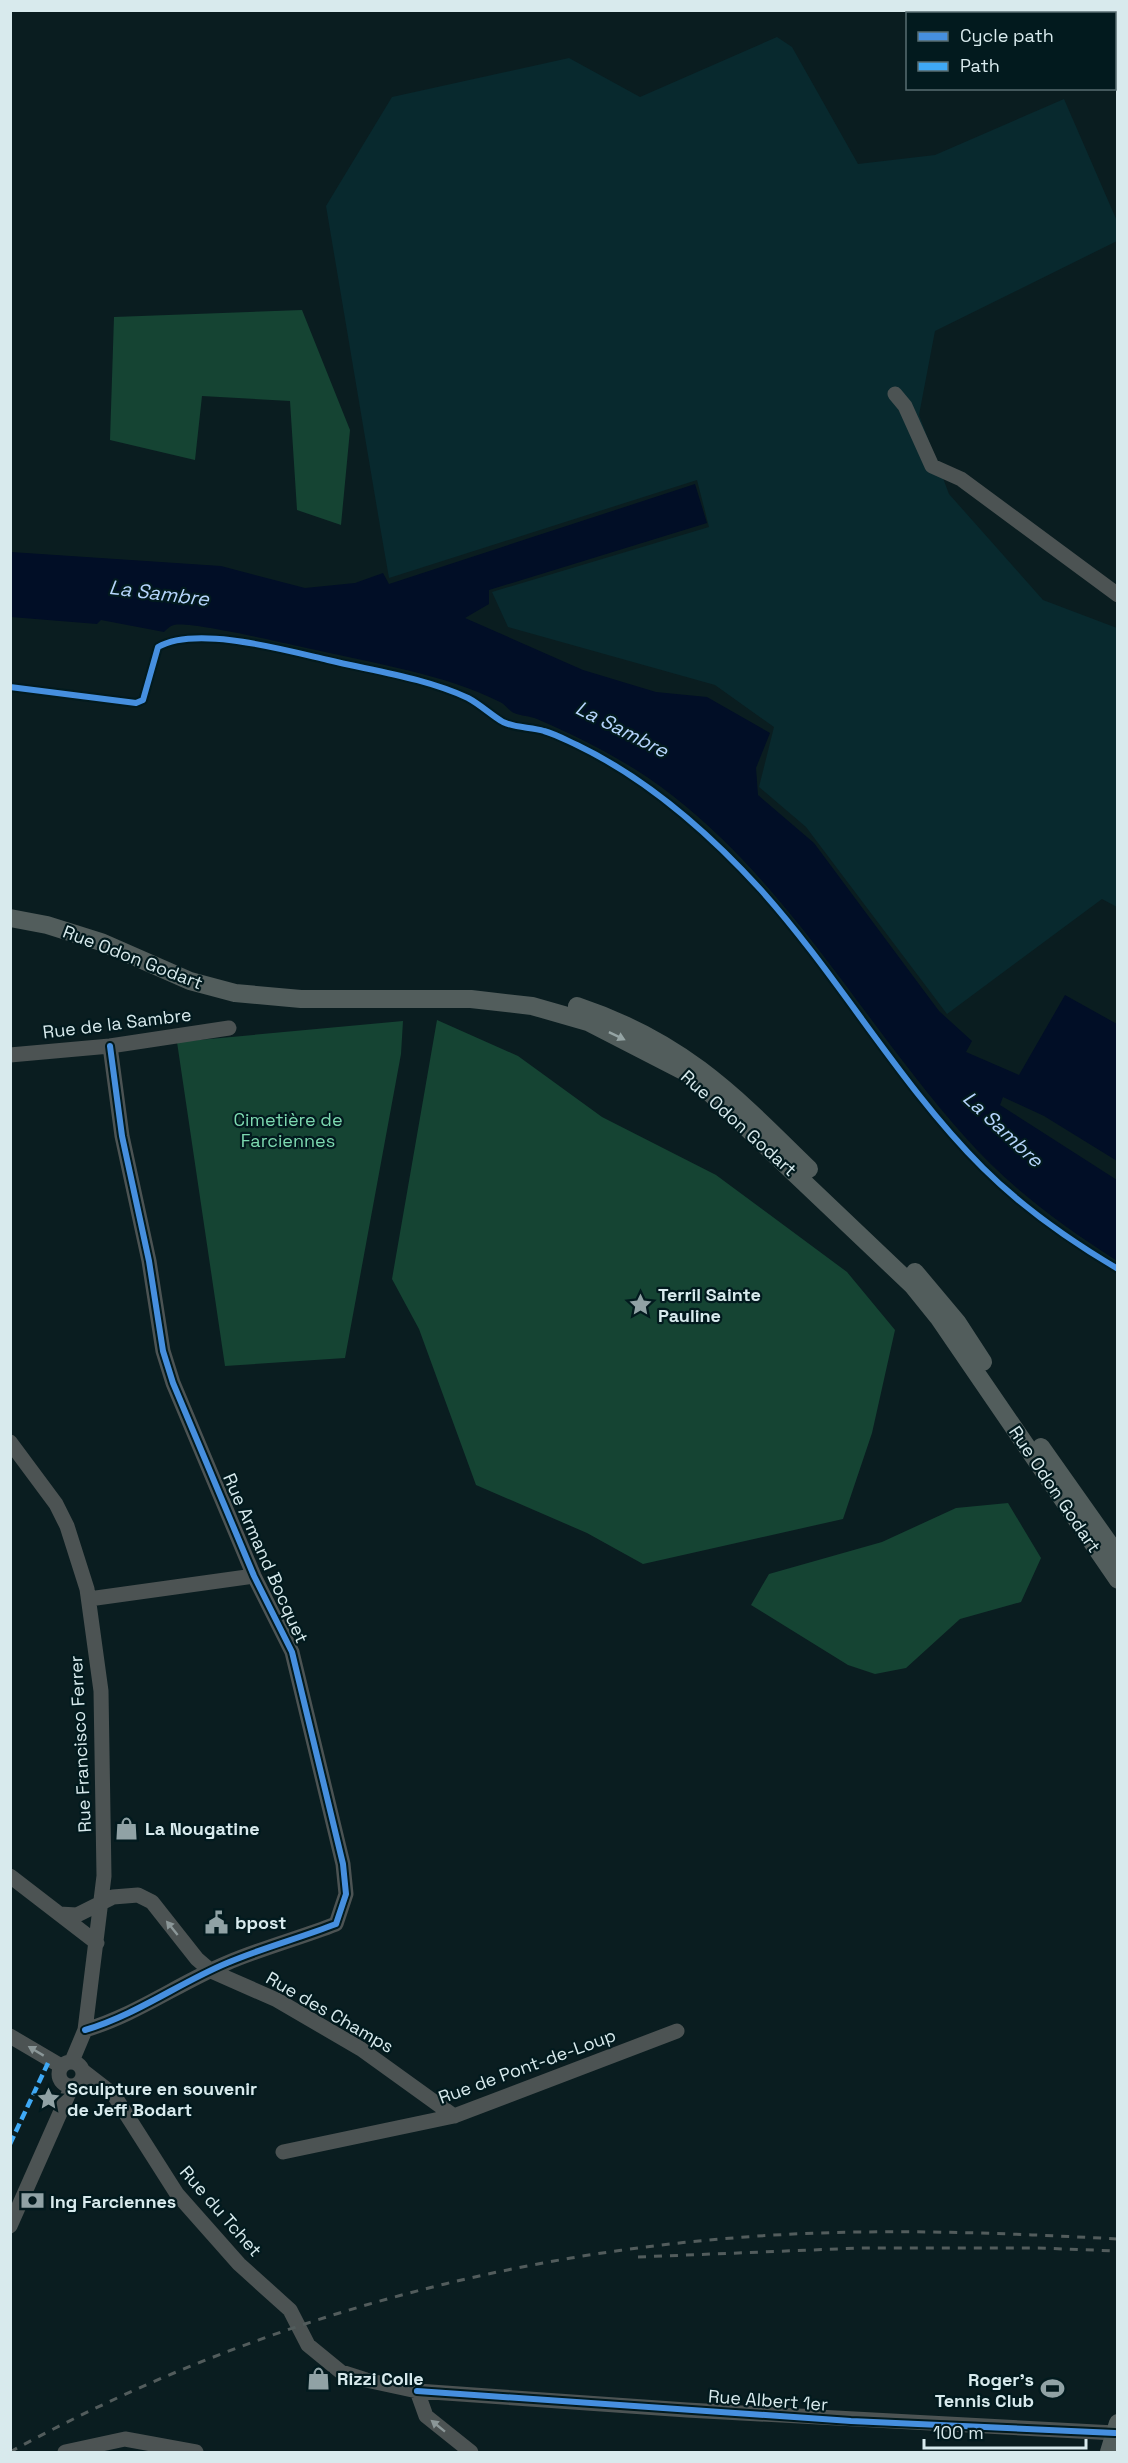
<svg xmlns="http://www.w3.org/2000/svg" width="1128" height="2463" font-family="'Space Grotesk',sans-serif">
	<rect width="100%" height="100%" fill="#0a1d20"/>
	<path fill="#08292e" d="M 777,37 L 792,47 L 858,164 L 935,155 L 1064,99 L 1117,221 L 1117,241 L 935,331 L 919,415 L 949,494 L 1043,600 L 1117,628 L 1117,907 L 1102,899 L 947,1014 L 806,827 L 759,787 L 774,727 L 715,685 L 508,627 L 492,592 L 709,527 L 697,480 L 389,578 L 381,532 L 326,206 L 392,97 L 569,58 L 640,97 Z"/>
	<path fill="#154433" d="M 302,310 L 350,430 L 341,525 L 297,510 L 290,401 L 202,396 L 195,460 L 110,440 L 114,317 Z
		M 437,1020 L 518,1056 L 602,1117 L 716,1175 L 847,1272 L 895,1330 L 872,1433 L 843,1519 L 643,1564 L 587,1533 L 476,1485 L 419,1329 L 392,1279 Z
		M 403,1021 L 401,1054 L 345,1358 L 225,1366 L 177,1042 Z
		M 1008,1503 L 1041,1558 L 1021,1602 L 960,1619 L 906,1668 L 875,1674 L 848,1665 L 751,1605 L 769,1574 L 882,1542 L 956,1508 Z"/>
	<path fill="#010e26" d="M 695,484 L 707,523 L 489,590 L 489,604 L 465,618 L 583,670 L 656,692 L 707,697 L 770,733 L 756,768 L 758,795 L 814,843 L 939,1011 L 972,1041 L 966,1052 L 1019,1075 L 1065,995 L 1117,1024 L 1117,1161 L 1044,1116 L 1003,1097 L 1000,1105 L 1117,1180 L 1117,1261 C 1061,1225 1009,1187 965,1137 C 865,1025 792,889 673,796 C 631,763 585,740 537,719 C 530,716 521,716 514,713 C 509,711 506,705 500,702 C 444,674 376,664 316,650 C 292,645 192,621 174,625 C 170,626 167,629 164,632 L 101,620 L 97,624 L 11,617 L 11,552 L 221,566 L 305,588 L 355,583 L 383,573 L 389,584 Z"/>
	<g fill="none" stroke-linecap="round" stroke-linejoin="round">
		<path stroke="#4c5353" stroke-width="15" d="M 895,394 L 905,406 L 932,466 L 961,479 L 1118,595
			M 10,1055 L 110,1046 L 229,1028
			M 10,1442 L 56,1504 L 67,1526 L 87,1589 L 101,1691 L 104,1876 L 85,2030 L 72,2061
			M 89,1599 L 254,1576
			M 10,1876 L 97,1943
			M 59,1914 L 77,1915 L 113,1897 L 138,1895 L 152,1902 L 197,1959 L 211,1971 L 277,2000 L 361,2049 L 454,2116
			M 85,2030 C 136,2015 179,1983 227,1963 C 262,1948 300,1938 336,1924 L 346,1894 L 343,1864 L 292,1652 L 254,1576 L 173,1383 L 163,1351 L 149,1261 L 122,1136 L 110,1046
			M 10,2036 L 61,2066
			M59 2074a12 12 0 1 1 24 0a12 12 0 1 1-24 0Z
			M 83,2071 L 114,2095 L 177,2194 L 239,2264 L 290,2310 L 308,2345 L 341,2372 L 366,2380 L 417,2391 L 687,2410 L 1115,2433
			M 283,2152 L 454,2116 L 677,2031
			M 10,2226 L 72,2086
			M 417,2391 L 426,2416 L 471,2452
			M 65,2452 L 125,2439 L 196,2452"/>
		<path stroke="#525d5c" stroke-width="18" d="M 10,918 L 47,925 L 101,942 L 190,981 L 235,993 L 301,999 L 471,999 L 532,1006 L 588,1022 L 691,1075 L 913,1286 L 938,1317 L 1118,1580
			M 577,1006 C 682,1041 733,1094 809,1169
			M 915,1272 L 957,1322 L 983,1362
			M 1041,1447 L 1118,1556
			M 1109,2452 L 1118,2423"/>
		<path stroke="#525c5c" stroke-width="3" stroke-dasharray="8 8" stroke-linecap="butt" d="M 638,2257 L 861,2248 L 1038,2248 L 1118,2251
			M 10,2452 C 229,2332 473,2260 721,2239 C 853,2227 986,2232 1118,2239"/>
		<path stroke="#3fa9f5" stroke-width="4.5" stroke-dasharray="9 4.5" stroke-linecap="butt" d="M 10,2144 L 48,2063"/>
		<defs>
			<path id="cycleway" d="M 10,687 L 136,703 L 143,700 L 158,647 C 196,625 285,650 328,660 C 374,671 425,678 468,698 C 481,705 491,715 503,722 C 515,728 531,727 544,731 C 555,734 566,740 577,745 C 648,779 708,832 761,890 C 840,978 899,1084 983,1168 C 1023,1208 1069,1240 1118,1269
				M 85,2030 C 136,2015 179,1983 227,1963 C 262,1948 300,1938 336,1924 L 346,1894 L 343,1864 L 292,1652 L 254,1576 L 173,1383 L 163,1351 L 149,1261 L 122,1136 L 110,1046
				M 417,2391 L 851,2421 L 1115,2433"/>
		</defs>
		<use href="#cycleway" stroke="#021a1e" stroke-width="10"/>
		<use href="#cycleway" stroke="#468fdf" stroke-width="6"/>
	</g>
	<defs><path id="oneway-solid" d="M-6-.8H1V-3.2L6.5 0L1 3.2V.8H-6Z" transform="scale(1.5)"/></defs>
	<use fill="#95a4a4" href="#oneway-solid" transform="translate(617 1036) rotate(26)"/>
	<g fill="#8b9798">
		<use href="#oneway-solid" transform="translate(172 1928) rotate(-129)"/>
		<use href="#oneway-solid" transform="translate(36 2051) rotate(-149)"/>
		<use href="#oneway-solid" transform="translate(438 2426) rotate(-141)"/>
	</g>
	<defs>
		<symbol id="sight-bare" viewBox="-9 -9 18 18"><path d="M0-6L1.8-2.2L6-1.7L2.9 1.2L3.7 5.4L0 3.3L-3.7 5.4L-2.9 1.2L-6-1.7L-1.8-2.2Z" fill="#90a2a5" stroke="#021a1e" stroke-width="2.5" paint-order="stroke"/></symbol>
		<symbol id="shop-bare" viewBox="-9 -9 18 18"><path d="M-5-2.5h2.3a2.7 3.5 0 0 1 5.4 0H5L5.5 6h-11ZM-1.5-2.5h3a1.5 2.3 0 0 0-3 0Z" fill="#90a2a5" stroke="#021a1e" stroke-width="2.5" paint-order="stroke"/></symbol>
		<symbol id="civic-bare" viewBox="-9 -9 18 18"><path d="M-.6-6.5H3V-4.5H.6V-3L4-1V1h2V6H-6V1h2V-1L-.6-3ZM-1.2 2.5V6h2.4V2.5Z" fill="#90a2a5" stroke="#021a1e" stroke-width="2.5" paint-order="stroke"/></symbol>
		<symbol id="bank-bare" viewBox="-9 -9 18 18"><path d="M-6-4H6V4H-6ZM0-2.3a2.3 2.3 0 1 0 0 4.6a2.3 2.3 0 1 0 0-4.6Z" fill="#90a2a5" stroke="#021a1e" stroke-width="2.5" paint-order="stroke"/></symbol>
		<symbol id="stadium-bare" viewBox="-9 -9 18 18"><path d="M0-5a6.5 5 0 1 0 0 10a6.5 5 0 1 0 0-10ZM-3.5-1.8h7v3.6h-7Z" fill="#90a2a5" stroke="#021a1e" stroke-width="2.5" paint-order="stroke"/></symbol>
	</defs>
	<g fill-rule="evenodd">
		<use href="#sight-bare" x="624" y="1288" width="33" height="33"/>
		<use href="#shop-bare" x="110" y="1812" width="33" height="33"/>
		<use href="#civic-bare" x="200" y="1906" width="33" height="33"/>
		<use href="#sight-bare" x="32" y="2082" width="33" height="33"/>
		<use href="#bank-bare" x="16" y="2184" width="33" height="33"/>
		<use href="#shop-bare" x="302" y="2362" width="33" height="33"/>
		<use href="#stadium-bare" x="1036" y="2372" width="33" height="33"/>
	</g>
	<g text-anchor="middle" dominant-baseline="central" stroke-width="4.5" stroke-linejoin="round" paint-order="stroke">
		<g font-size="18" fill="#d8eaed" stroke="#021a1e">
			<text transform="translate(133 957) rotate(21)">Rue Odon Godart</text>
			<text transform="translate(117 1023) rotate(-7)">Rue de la Sambre</text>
			<text transform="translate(739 1123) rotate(42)">Rue Odon Godart</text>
			<text transform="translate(1055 1489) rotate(56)">Rue Odon Godart</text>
			<text transform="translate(266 1558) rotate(66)">Rue Armand Bocquet</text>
			<text transform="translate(80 1744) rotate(-93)">Rue Francisco Ferrer</text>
			<text transform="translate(330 2012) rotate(30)">Rue des Champs</text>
			<text transform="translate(527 2066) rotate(-20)">Rue de Pont-de-Loup</text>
			<text transform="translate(221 2211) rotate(49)">Rue du Tchet</text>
			<text transform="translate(768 2400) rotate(4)">Rue Albert 1er</text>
		</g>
		<g font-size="18" fill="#7dd9b0" stroke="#021a1e">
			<text x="288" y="1119">Cimetière de<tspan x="288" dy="21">Farciennes</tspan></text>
		</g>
		<g font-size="18" font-weight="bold" fill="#d8eaed" stroke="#021a1e" text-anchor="start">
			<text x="658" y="1294">Terril Sainte<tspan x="658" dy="21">Pauline</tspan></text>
			<text x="145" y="1828">La Nougatine</text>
			<text x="235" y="1922">bpost</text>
			<text x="67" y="2088">Sculpture en souvenir<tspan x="67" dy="21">de Jeff Bodart</tspan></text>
			<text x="50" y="2201">Ing Farciennes</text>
			<text x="337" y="2378">Rizzi Colle</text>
			<text x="1034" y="2379" text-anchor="end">Roger's<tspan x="1034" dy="21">Tennis Club</tspan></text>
		</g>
		<g font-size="20" font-style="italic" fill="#b6d5fc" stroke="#021a1e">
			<text transform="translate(159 593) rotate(7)">La Sambre</text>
			<text transform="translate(622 729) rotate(27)">La Sambre</text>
			<text transform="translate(1003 1129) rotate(43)">La Sambre</text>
		</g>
	</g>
	<rect width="1128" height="2463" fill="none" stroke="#d8eaed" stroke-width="24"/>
	<rect x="906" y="12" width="210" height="78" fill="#021a1e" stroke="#586d71" stroke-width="1.5"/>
	<rect x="918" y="32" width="30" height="9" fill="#468fdf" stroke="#586d71" stroke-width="1.5"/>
	<text x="960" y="42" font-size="18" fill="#d8eaed">Cycle path</text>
	<rect x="918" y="62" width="30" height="9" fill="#3fa9f5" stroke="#586d71" stroke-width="1.5"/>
	<text x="960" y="72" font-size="18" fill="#d8eaed">Path</text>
	<path d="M924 2439v9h162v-9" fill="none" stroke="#d8eaed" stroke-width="3"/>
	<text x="933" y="2439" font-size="18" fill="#d8eaed" stroke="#021a1e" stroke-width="4.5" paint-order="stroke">100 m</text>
</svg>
